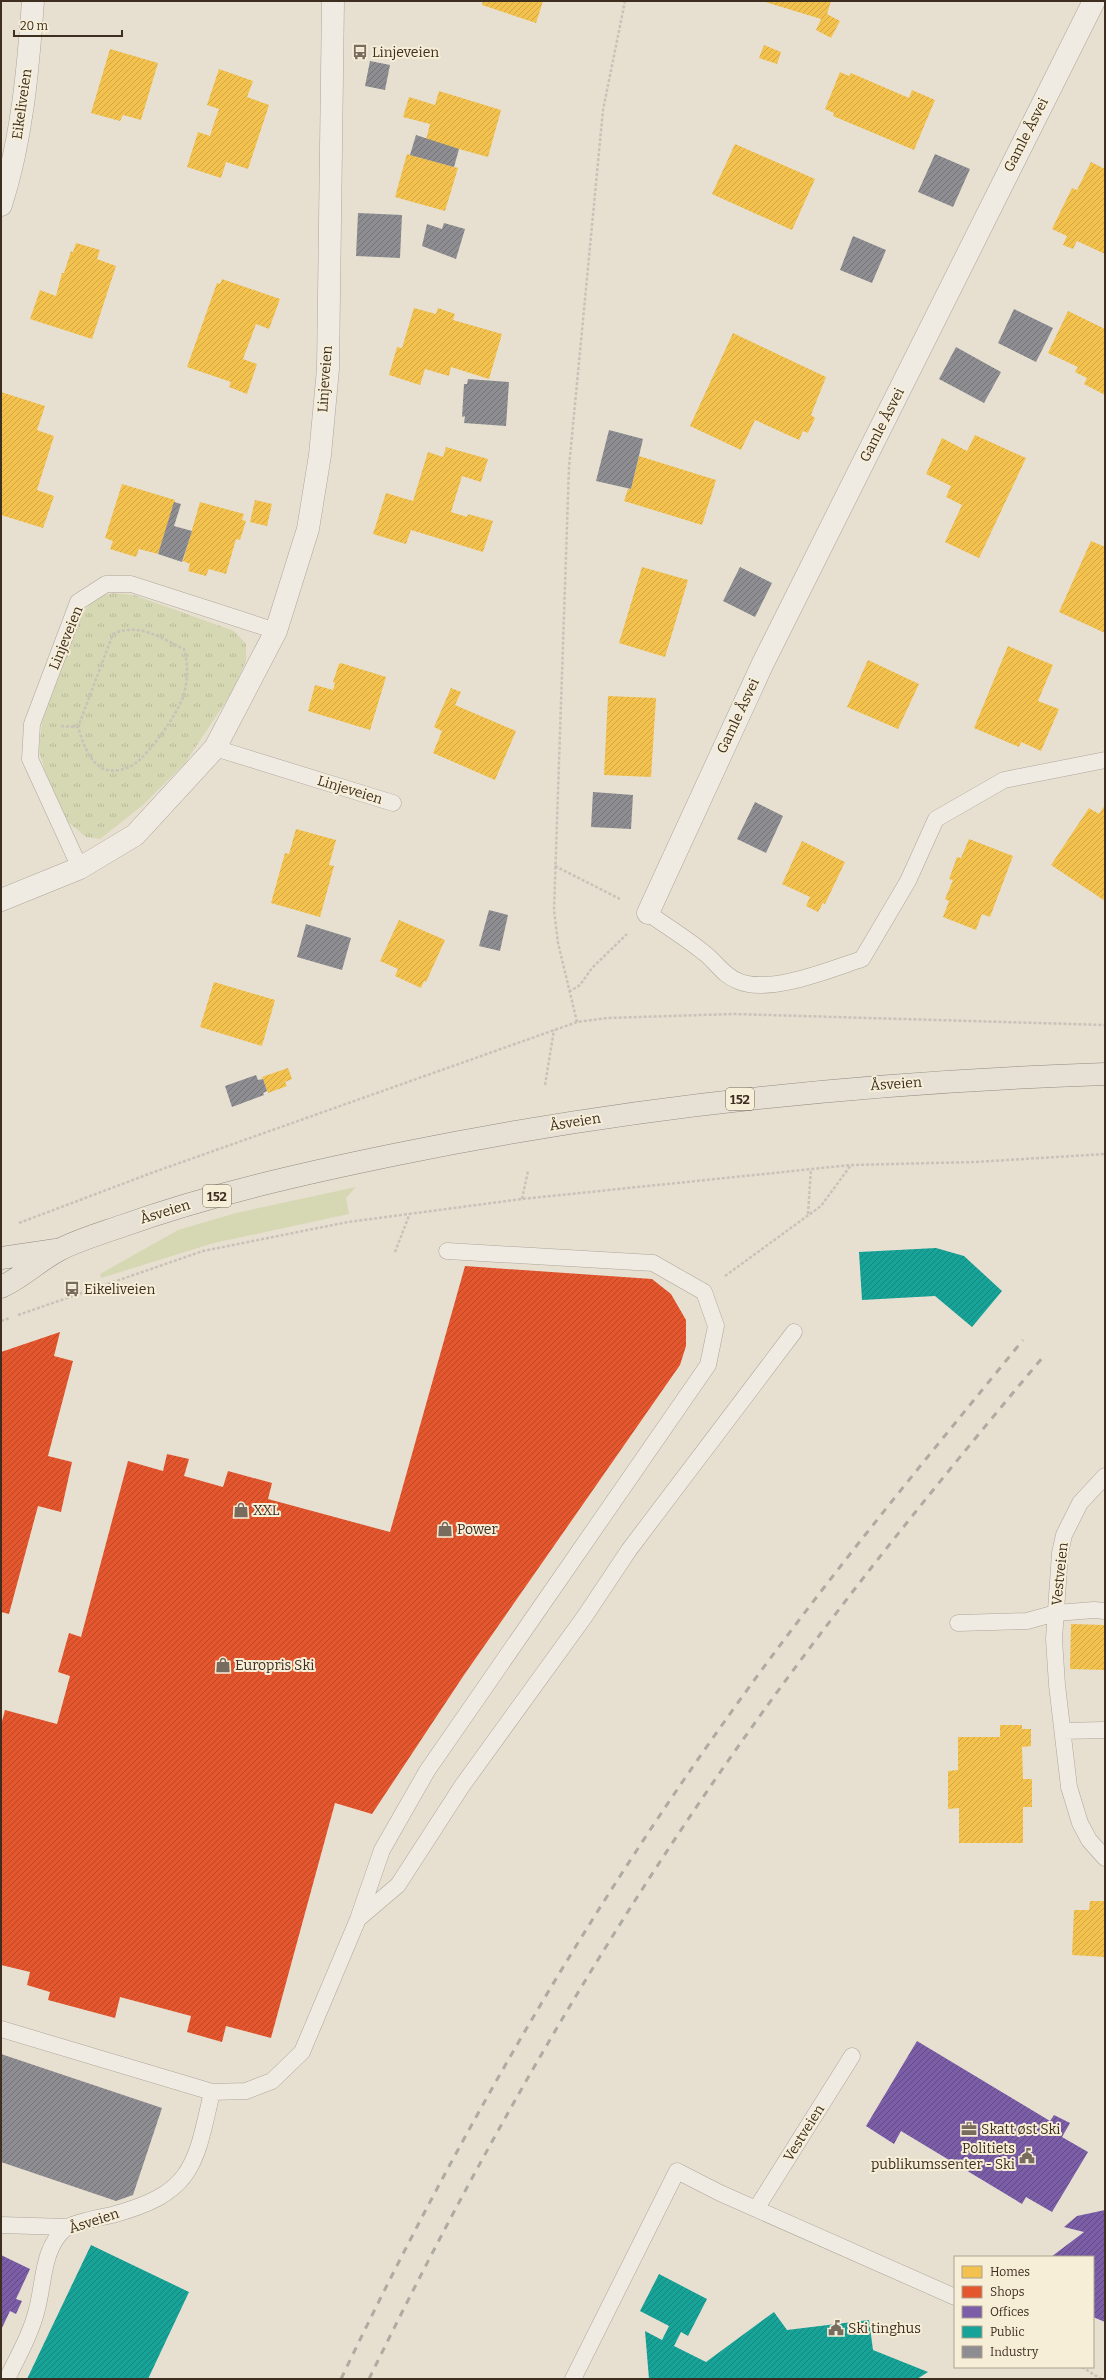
<svg xmlns="http://www.w3.org/2000/svg" width="1106" height="2380" font-family="Bitter,serif">
	<defs>
		<pattern id="park-tufts" width="24" height="20" patternUnits="userSpaceOnUse"><rect width="24" height="20" fill="#d6d7b3"/><path d="M3 7l-1-3M5 7V3M7 7l1-3M15 17l-1-3M17 17v-4M19 17l1-3" fill="none" stroke="#b9b99a"/></pattern>
		<pattern id="homes-hatch" width="6" height="6" patternUnits="userSpaceOnUse"><rect width="6" height="6" fill="#f2c14e"/><path d="M-1 1l2-2M0 6l6-6M5 7l2-2" fill="none" stroke="#d0a644"/></pattern>
		<pattern id="shops-hatch" width="6" height="6" patternUnits="userSpaceOnUse"><rect width="6" height="6" fill="#e4572e"/><path d="M-1 1l2-2M0 6l6-6M5 7l2-2" fill="none" stroke="#ba4827"/></pattern>
		<pattern id="offices-hatch" width="6" height="6" patternUnits="userSpaceOnUse"><rect width="6" height="6" fill="#7b5ea7"/><path d="M-1 1l2-2M0 6l6-6M5 7l2-2" fill="none" stroke="#614a80"/></pattern>
		<pattern id="public-hatch" width="6" height="6" patternUnits="userSpaceOnUse"><rect width="6" height="6" fill="#17a398"/><path d="M-1 1l2-2M0 6l6-6M5 7l2-2" fill="none" stroke="#16857c"/></pattern>
		<pattern id="industry-hatch" width="6" height="6" patternUnits="userSpaceOnUse"><rect width="6" height="6" fill="#8d8d92"/><path d="M-1 1l2-2M0 6l6-6M5 7l2-2" fill="none" stroke="#747477"/></pattern>
	</defs>
	<rect width="100%" height="100%" fill="#e7e0d1"/>
	<path fill="#d6d7b3" d="M 356,1187 L 346,1198 L 349,1214 L 214,1243 L 101,1278 L 100,1274 L 178,1230 L 236,1213 Z"/>
	<path fill="url(#park-tufts)" d="M 114,593 L 134,595 L 234,631 L 246,644 L 246,661 L 234,689 L 185,763 L 143,805 L 100,839 L 86,837 L 68,822 L 45,771 L 39,751 L 42,722 L 83,613 L 95,597 Z"/>
	<path fill="url(#homes-hatch)" d="M 483,1 L 543,1 L 536,23 L 482,5 Z
		M 762,1 L 831,1 L 827,14 L 840,21 L 831,38 L 816,30 L 821,19 Z
		M 764,45 L 781,52 L 777,64 L 759,58 Z
		M 110,49 L 158,63 L 141,120 L 123,115 L 120,121 L 91,113 Z
		M 219,69 L 253,81 L 247,97 L 269,105 L 248,169 L 226,162 L 221,178 L 187,167 L 198,132 L 210,136 L 214,123 L 219,109 L 207,105 Z
		M 840,72 L 849,76 L 851,73 L 909,98 L 912,90 L 935,100 L 914,150 L 833,116 L 834,113 L 825,109 Z
		M 439,91 L 501,110 L 488,157 L 426,140 L 430,124 L 403,117 L 409,97 L 435,105 Z
		M 735,144 L 815,179 L 792,230 L 712,194 Z
		M 407,154 L 458,168 L 445,211 L 395,197 Z
		M 1091,162 L 1105,169 L 1105,254 L 1077,241 L 1073,249 L 1063,245 L 1067,236 L 1052,229 L 1072,188 L 1077,190 Z
		M 76,243 L 100,250 L 97,259 L 116,266 L 92,339 L 30,319 L 40,290 L 56,296 L 62,273 L 64,273 L 71,251 L 73,252 Z
		M 222,279 L 280,299 L 269,329 L 256,324 L 243,359 L 257,364 L 247,394 L 229,387 L 231,382 L 187,367 L 217,283 L 220,284 Z
		M 414,308 L 436,314 L 438,308 L 455,314 L 453,320 L 502,334 L 489,379 L 451,367 L 449,376 L 425,369 L 420,385 L 389,375 L 397,347 L 402,348 Z
		M 1068,311 L 1105,329 L 1105,395 L 1084,384 L 1087,378 L 1075,372 L 1078,367 L 1048,353 Z
		M 733,333 L 826,377 L 811,415 L 815,418 L 808,433 L 803,431 L 799,440 L 755,420 L 741,450 L 690,426 Z
		M 1,392 L 45,406 L 37,430 L 54,436 L 37,490 L 54,496 L 43,528 L 1,515 Z
		M 975,435 L 1026,458 L 979,558 L 945,542 L 962,505 L 946,497 L 951,486 L 926,474 L 942,438 L 967,451 Z
		M 446,447 L 488,459 L 481,482 L 462,476 L 451,512 L 467,517 L 468,514 L 493,521 L 483,552 L 411,530 L 406,544 L 373,534 L 386,493 L 413,501 L 428,452 L 443,457 Z
		M 639,456 L 716,480 L 702,525 L 624,501 L 628,489 L 631,489 Z
		M 122,484 L 175,500 L 158,554 L 139,549 L 136,557 L 110,549 L 113,541 L 105,538 Z
		M 255,500 L 272,504 L 267,526 L 250,522 Z
		M 200,502 L 244,514 L 242,520 L 246,521 L 240,540 L 236,539 L 226,574 L 209,569 L 206,576 L 188,571 L 190,564 L 183,561 Z
		M 1091,541 L 1105,547 L 1105,633 L 1059,612 Z
		M 642,567 L 688,580 L 665,657 L 619,643 Z
		M 1008,646 L 1053,665 L 1038,701 L 1059,709 L 1041,751 L 1021,742 L 1019,747 L 974,728 Z
		M 868,660 L 919,684 L 898,729 L 847,707 Z
		M 341,663 L 386,677 L 370,730 L 308,711 L 315,685 L 333,690 L 335,683 L 333,682 L 339,664 Z
		M 451,688 L 461,692 L 455,705 L 516,731 L 495,780 L 433,753 L 442,731 L 434,727 Z
		M 608,696 L 656,698 L 651,777 L 604,775 Z
		M 1105,805 L 1105,901 L 1051,865 L 1089,808 L 1099,814 Z
		M 296,829 L 336,840 L 329,865 L 334,866 L 320,917 L 271,903 L 285,853 L 289,854 Z
		M 969,839 L 1013,856 L 990,917 L 982,914 L 976,930 L 943,917 L 949,901 L 945,899 L 953,880 L 949,879 L 957,857 L 961,858 Z
		M 802,841 L 845,862 L 825,904 L 823,903 L 818,912 L 806,906 L 810,897 L 782,884 Z
		M 399,920 L 445,940 L 426,982 L 424,981 L 421,988 L 395,976 L 398,969 L 380,961 Z
		M 214,982 L 275,1000 L 262,1046 L 200,1027 Z
		M 288,1068 L 292,1079 L 285,1082 L 287,1086 L 268,1093 L 262,1077 Z
		M 1071,1624 L 1105,1625 L 1105,1670 L 1070,1669 Z
		M 1000,1725 L 1022,1725 L 1022,1729 L 1031,1729 L 1031,1746 L 1022,1747 L 1023,1779 L 1032,1779 L 1032,1807 L 1023,1807 L 1023,1843 L 959,1843 L 959,1808 L 948,1809 L 948,1771 L 958,1770 L 958,1737 L 1000,1737 Z
		M 1090,1901 L 1105,1901 L 1105,1957 L 1072,1955 L 1074,1910 L 1089,1910 Z"/>
	<path fill="url(#shops-hatch)" d="M 465,1266 L 652,1279 L 671,1294 L 686,1320 L 686,1346 L 680,1365 L 464,1675 L 372,1814 L 335,1803 L 271,2038 L 226,2026 L 222,2042 L 187,2032 L 191,2016 L 120,1997 L 115,2018 L 48,2000 L 50,1992 L 27,1985 L 30,1972 L 1,1965 L 1,1725 L 5,1710 L 57,1724 L 70,1676 L 58,1672 L 69,1633 L 81,1637 L 128,1461 L 163,1471 L 167,1454 L 189,1459 L 184,1476 L 223,1487 L 228,1471 L 272,1483 L 268,1499 L 390,1532 Z
		M 60,1332 L 54,1356 L 73,1361 L 48,1456 L 72,1462 L 61,1512 L 38,1506 L 9,1614 L 1,1612 L 1,1352 Z"/>
	<path fill="url(#offices-hatch)" d="M 917,2041 L 1050,2121 L 1054,2115 L 1070,2123 L 1062,2137 L 1088,2152 L 1052,2212 L 1026,2197 L 1022,2204 L 901,2131 L 894,2144 L 866,2126 Z
		M 1105,2210 L 1105,2322 L 1093,2317 L 1093,2257 L 1051,2257 L 1084,2232 L 1064,2227 L 1077,2216 Z
		M 1,2255 L 30,2269 L 16,2299 L 22,2301 L 16,2314 L 10,2311 L 1,2330 Z"/>
	<path fill="url(#public-hatch)" d="M 936,1248 L 964,1256 L 1002,1291 L 972,1327 L 935,1296 L 862,1300 L 859,1252 Z
		M 91,2245 L 189,2292 L 148,2379 L 27,2379 Z
		M 659,2274 L 707,2299 L 688,2336 L 681,2332 L 674,2346 L 706,2362 L 774,2312 L 787,2330 L 869,2320 L 873,2350 L 928,2372 L 917,2379 L 649,2379 L 645,2331 L 662,2340 L 669,2326 L 640,2311 Z"/>
	<path fill="url(#industry-hatch)" d="M 370,61 L 390,65 L 385,90 L 365,86 Z
		M 416,135 L 459,149 L 454,167 L 410,155 Z
		M 935,154 L 970,169 L 953,207 L 918,192 Z
		M 358,213 L 402,215 L 400,258 L 356,256 Z
		M 444,223 L 465,229 L 456,259 L 422,246 L 427,224 L 442,229 Z
		M 853,236 L 886,250 L 872,283 L 840,270 Z
		M 1014,309 L 1053,328 L 1036,362 L 998,343 Z
		M 956,347 L 1001,372 L 984,403 L 939,379 Z
		M 468,379 L 509,382 L 506,426 L 464,423 L 465,416 L 462,417 L 464,384 L 467,384 Z
		M 609,430 L 643,439 L 631,489 L 596,481 Z
		M 174,502 L 181,504 L 174,526 L 192,531 L 182,562 L 158,554 Z
		M 740,567 L 772,583 L 755,617 L 723,601 Z
		M 593,792 L 633,795 L 631,829 L 591,827 Z
		M 755,802 L 783,816 L 766,853 L 737,839 Z
		M 489,910 L 508,915 L 500,951 L 479,946 Z
		M 306,924 L 351,938 L 342,970 L 297,957 Z
		M 256,1075 L 258,1080 L 263,1079 L 267,1091 L 263,1093 L 264,1095 L 232,1107 L 225,1086 Z
		M 1,2054 L 162,2108 L 133,2195 L 116,2201 L 1,2162 Z"/>
	<g fill="none" stroke-linecap="round" stroke-linejoin="round">
		<defs>
			<path id="service" d="M 215,748 L 393,803
				M 80,868 L 30,759 L 32,724 L 78,602 L 106,584 L 131,584 L 276,631
				M 648,913 C 666,926 686,938 703,952 C 716,961 722,975 738,981 C 769,995 831,969 862,959 L 908,881 L 936,819 L 1004,780 L 1105,760
				M 1105,1476 L 1080,1503 L 1064,1535 L 1060,1553 L 1054,1639 L 1057,1685 L 1069,1787 L 1080,1823 L 1089,1840 L 1105,1858
				M 958,1623 L 1027,1621 L 1056,1613 L 1094,1610 L 1105,1611
				M 1063,1731 L 1105,1730
				M 358,1919 L 398,1885 L 462,1786 L 585,1616 L 629,1550 L 794,1332
				M 1,2029 L 212,2092 L 246,2091 L 272,2081 L 302,2052 L 358,1919 L 382,1850 L 427,1771 L 708,1365 L 716,1326 L 704,1292 L 653,1263 L 447,1251
				M 756,2209 L 852,2056
				M 1,2225 L 66,2227
				M 7,2379 C 18,2356 31,2334 37,2309 C 44,2284 42,2247 66,2228 C 73,2222 102,2217 112,2215 C 193,2193 195,2167 212,2092
				M 573,2379 L 677,2171 L 720,2193 L 955,2297"/>
			<path id="minor" d="M 1,205 C 22,139 28,70 33,1
				M 1,900 L 80,868 L 135,835 L 215,748 L 276,631 L 308,529 L 320,455 L 328,369 L 333,1
				M 648,913 L 763,663 L 1094,1"/>
			<path id="primary" d="M 1,1258 L 56,1250
				M 1,1287 C 22,1278 38,1261 59,1250 C 78,1240 102,1233 122,1226 C 212,1194 305,1173 398,1154 C 631,1106 867,1082 1105,1074"/>
		</defs>
		<use href="#service" stroke="#ada599" stroke-width="17"/>
		<use href="#minor" stroke="#ada599" stroke-width="23"/>
		<use href="#primary" stroke="#928b80" stroke-width="23"/>
		<path stroke="#c8c2b9" stroke-width="2.5" stroke-dasharray="3 2" stroke-linecap="butt" d="M 61,726 L 78,727 C 83,742 87,757 100,767 C 110,774 128,770 137,762 C 152,750 179,712 184,694 C 188,679 188,663 184,649 C 161,638 138,622 113,634 L 78,727
			M 555,866 L 620,899
			M 569,992 L 580,985 L 592,968 L 627,934
			M 577,1022 L 558,943 L 554,910 L 569,467 L 603,110 L 625,1
			M 545,1085 L 554,1030
			M 522,1199 L 528,1171
			M 808,1214 L 811,1169
			M 19,1223 L 154,1172 L 577,1022 L 607,1018 L 734,1014 L 1105,1025
			M 395,1252 L 410,1213
			M 725,1276 L 821,1206 L 851,1165
			M 18,1315 L 203,1251 L 348,1222 L 522,1199 L 851,1165 L 975,1162 L 1105,1154
			M 1,1321 L 10,1318
			M 1082,2367 L 1101,2379"/>
		<use href="#service" stroke="#efebe3" stroke-width="16"/>
		<use href="#minor" stroke="#efebe3" stroke-width="22"/>
		<use href="#primary" stroke="#e6e1d4" stroke-width="22"/>
		<path stroke="#afaaa2" stroke-width="3" stroke-dasharray="7 7" stroke-linecap="butt" d="M 341,2379 C 450,2151 576,1931 722,1725 C 816,1592 920,1466 1023,1340
			M 369,2379 C 477,2157 600,1942 742,1741 C 836,1608 938,1482 1043,1357"/>
	</g>
	<defs>
		<symbol id="bus-bare" viewBox="-9 -9 18 18"><path d="M-5-6H5V4H4V6H2V4H-2V6H-4V4H-5ZM-3.5-4V0h7V-4ZM-3.5 1.2v1.5H-2V1.2ZM2 1.2v1.5H3.5V1.2Z" fill="#786c5e" stroke="#f7eed8" stroke-width="2.5" paint-order="stroke"/></symbol>
		<symbol id="shop-bare" viewBox="-9 -9 18 18"><path d="M-5-2.5h2.3a2.7 3.5 0 0 1 5.4 0H5L5.5 6h-11ZM-1.5-2.5h3a1.5 2.3 0 0 0-3 0Z" fill="#786c5e" stroke="#f7eed8" stroke-width="2.5" paint-order="stroke"/></symbol>
		<symbol id="office-bare" viewBox="-9 -9 18 18"><path d="M-6-3h4V-5.5h4V-3h4V5H-6ZM-1-4.5V-3h2v-1.5ZM-6 0V1H6V0Z" fill="#786c5e" stroke="#f7eed8" stroke-width="2.5" paint-order="stroke"/></symbol>
		<symbol id="civic-bare" viewBox="-9 -9 18 18"><path d="M-.6-6.5H3V-4.5H.6V-3L4-1V1h2V6H-6V1h2V-1L-.6-3ZM-1.2 2.5V6h2.4V2.5Z" fill="#786c5e" stroke="#f7eed8" stroke-width="2.5" paint-order="stroke"/></symbol>
	</defs>
	<g fill-rule="evenodd">
		<use href="#bus-bare" x="349" y="41" width="22" height="22"/>
		<use href="#bus-bare" x="61" y="1278" width="22" height="22"/>
		<use href="#shop-bare" x="230" y="1499" width="22" height="22"/>
		<use href="#shop-bare" x="434" y="1518" width="22" height="22"/>
		<use href="#shop-bare" x="212" y="1654" width="22" height="22"/>
		<use href="#office-bare" x="958" y="2118" width="22" height="22"/>
		<use href="#civic-bare" x="1016" y="2145" width="22" height="22"/>
		<use href="#civic-bare" x="825" y="2317" width="22" height="22"/>
	</g>
	<g text-anchor="middle" dominant-baseline="central" stroke-width="4" stroke-linejoin="round" paint-order="stroke">
		<g fill="#f7eed8" stroke="#756857" stroke-width="1">
			<rect x="726" y="1088" width="28" height="22" rx="3"/>
			<rect x="203" y="1185" width="28" height="22" rx="3"/>
		</g>
		<g font-size="13" font-weight="bold" fill="#3d2e20">
			<text x="740" y="1099">152</text>
			<text x="217" y="1196">152</text>
		</g>
		<g font-size="14" fill="#3d2e20" stroke="#f7eed8" text-anchor="start">
			<text x="372" y="52">Linjeveien</text>
			<text x="84" y="1289">Eikeliveien</text>
			<text x="253" y="1510">XXL</text>
			<text x="457" y="1529">Power</text>
			<text x="235" y="1665">Europris Ski</text>
			<text x="981" y="2129">Skatt øst Ski</text>
			<text x="1015" y="2148" text-anchor="end">Politiets<tspan x="1015" dy="16">publikumssenter - Ski</tspan></text>
			<text x="848" y="2328">Ski tinghus</text>
		</g>
		<g font-size="14" fill="#3d2e20" stroke="#f7eed8">
			<text transform="translate(22 104) rotate(-82)">Eikeliveien</text>
			<text transform="translate(1026 135) rotate(-63)">Gamle Åsvei</text>
			<text transform="translate(325 379) rotate(-86)">Linjeveien</text>
			<text transform="translate(882 425) rotate(-63)">Gamle Åsvei</text>
			<text transform="translate(66 638) rotate(-68)">Linjeveien</text>
			<text transform="translate(738 716) rotate(-65)">Gamle Åsvei</text>
			<text transform="translate(350 790) rotate(17)">Linjeveien</text>
			<text transform="translate(896 1084) rotate(-4)">Åsveien</text>
			<text transform="translate(575 1122) rotate(-9)">Åsveien</text>
			<text transform="translate(165 1212) rotate(-17)">Åsveien</text>
			<text transform="translate(1060 1574) rotate(-84)">Vestveien</text>
			<text transform="translate(804 2133) rotate(-58)">Vestveien</text>
			<text transform="translate(94 2221) rotate(-18)">Åsveien</text>
		</g>
	</g>
	<rect width="1106" height="2380" fill="none" stroke="#3d2e20" stroke-width="4"/>
	<rect x="954" y="2256" width="140" height="112" fill="#f7eed8" stroke="#ada18e"/>
	<rect x="962" y="2266" width="20" height="12" fill="#f2c14e" stroke="#ada18e"/>
	<text x="990" y="2276" font-size="12" fill="#3d2e20">Homes</text>
	<rect x="962" y="2286" width="20" height="12" fill="#e4572e" stroke="#ada18e"/>
	<text x="990" y="2296" font-size="12" fill="#3d2e20">Shops</text>
	<rect x="962" y="2306" width="20" height="12" fill="#7b5ea7" stroke="#ada18e"/>
	<text x="990" y="2316" font-size="12" fill="#3d2e20">Offices</text>
	<rect x="962" y="2326" width="20" height="12" fill="#17a398" stroke="#ada18e"/>
	<text x="990" y="2336" font-size="12" fill="#3d2e20">Public</text>
	<rect x="962" y="2346" width="20" height="12" fill="#8d8d92" stroke="#ada18e"/>
	<text x="990" y="2356" font-size="12" fill="#3d2e20">Industry</text>
	<path d="M14 30v6h108v-6" fill="none" stroke="#3d2e20" stroke-width="2"/>
	<text x="20" y="30" font-size="12" fill="#3d2e20" stroke="#f7eed8" stroke-width="3" paint-order="stroke">20 m</text>
</svg>
